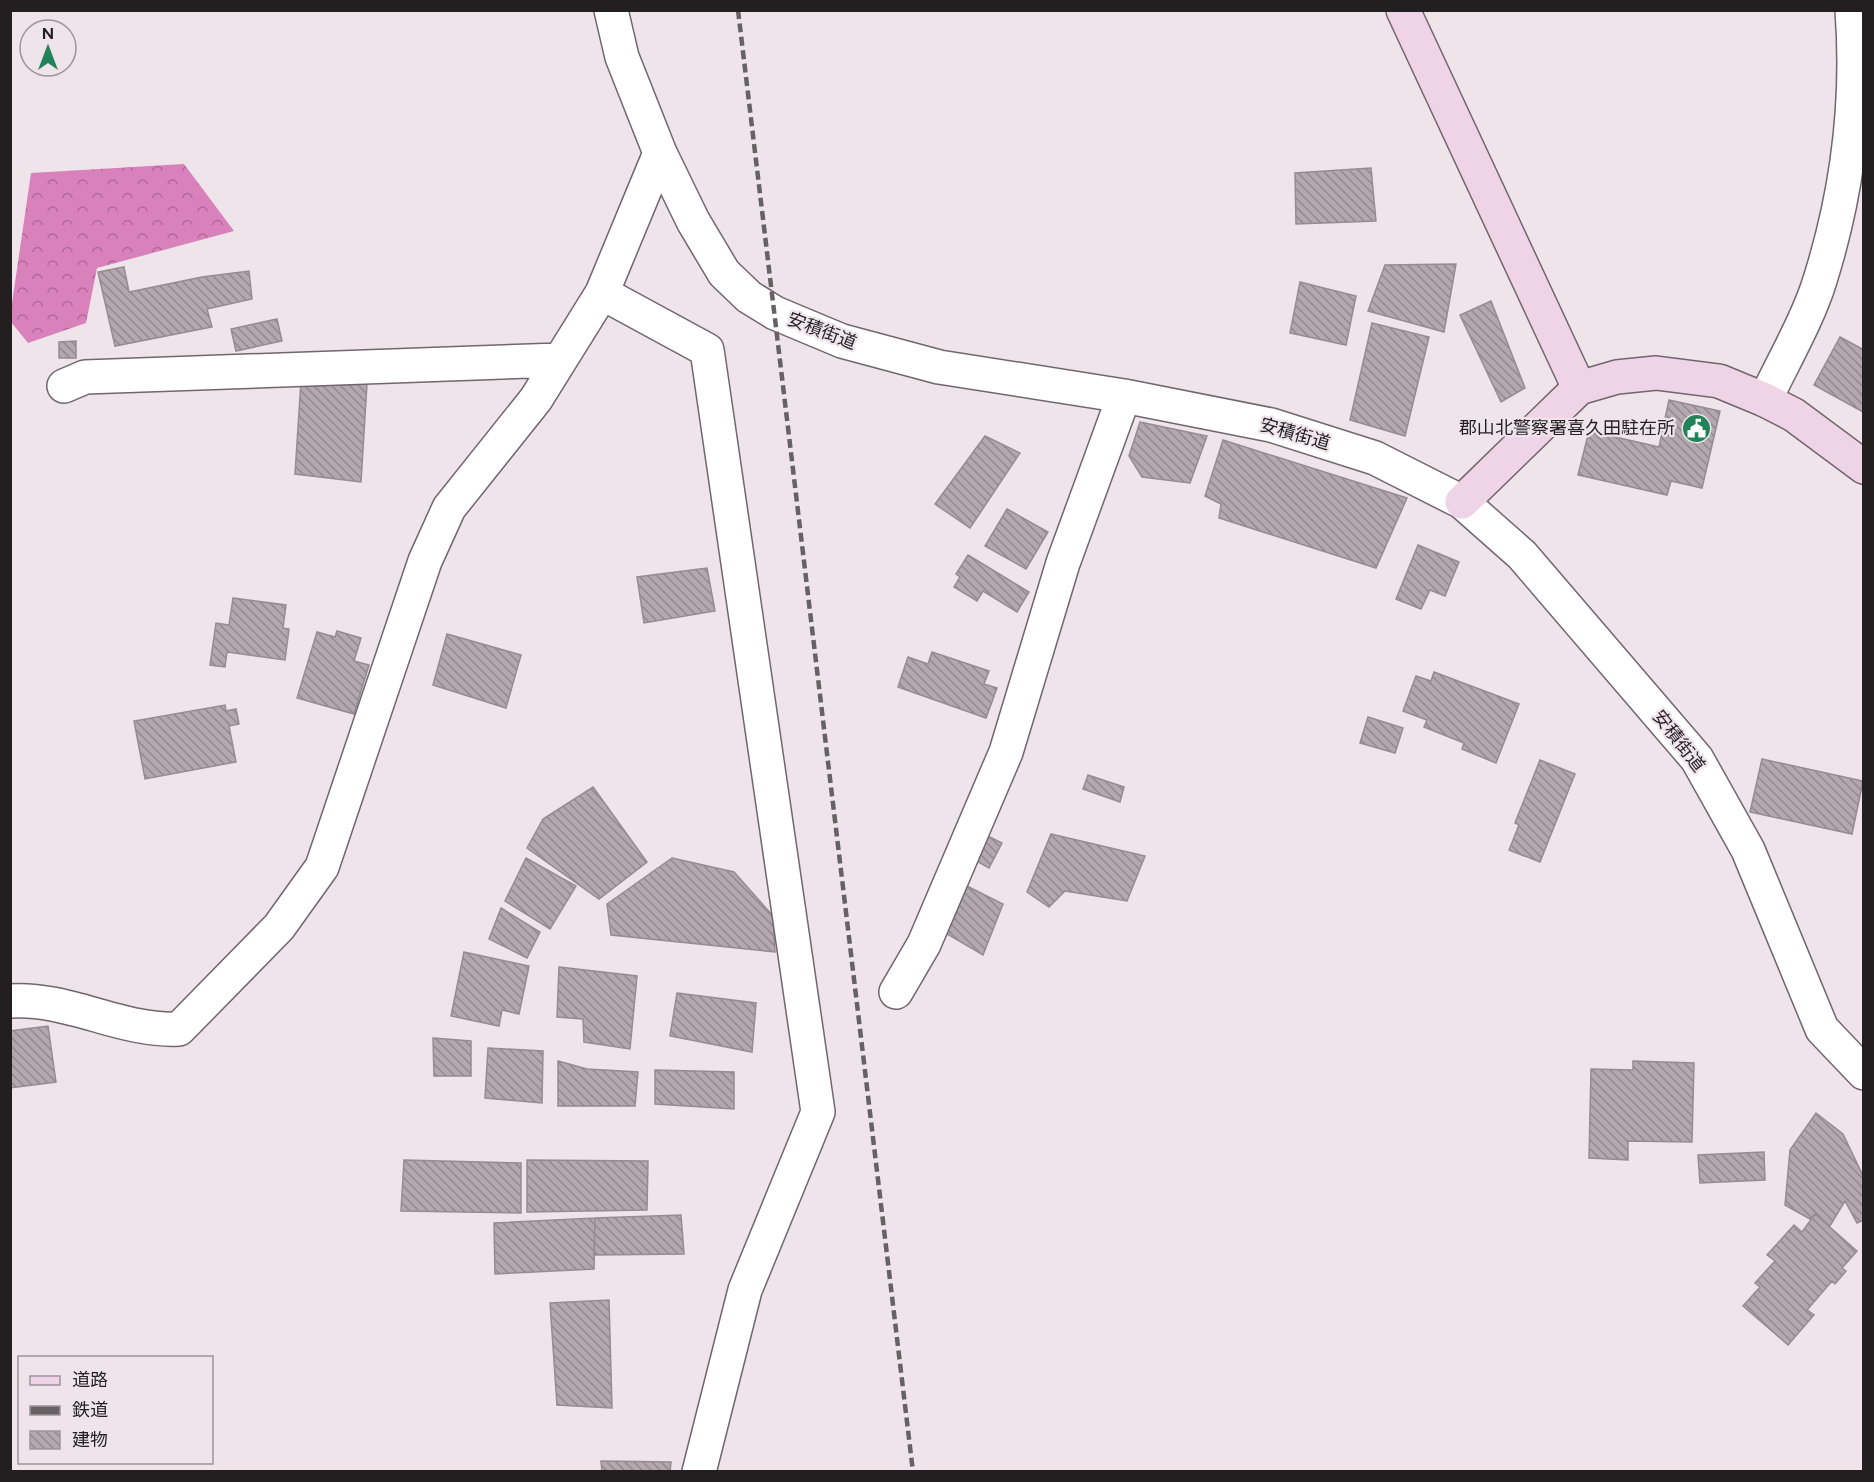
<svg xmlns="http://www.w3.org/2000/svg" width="1874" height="1482" font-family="Figtree,'Noto Sans JP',sans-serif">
	<defs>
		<pattern id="forest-crowns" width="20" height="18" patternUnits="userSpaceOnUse" patternTransform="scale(1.5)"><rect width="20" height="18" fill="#d981bb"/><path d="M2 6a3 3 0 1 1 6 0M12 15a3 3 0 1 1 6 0" fill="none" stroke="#b06998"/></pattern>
		<pattern id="building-back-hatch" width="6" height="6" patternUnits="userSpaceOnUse" patternTransform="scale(1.5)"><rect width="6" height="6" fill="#b3a8ae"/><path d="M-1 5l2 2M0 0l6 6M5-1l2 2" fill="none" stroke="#91888d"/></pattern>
	</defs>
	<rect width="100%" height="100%" fill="#efe4ea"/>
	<path fill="url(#forest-crowns)" d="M 184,164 L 234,231 L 97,268 L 86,323 L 28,343 L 11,322 L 10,317 L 31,173 Z"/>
	<path fill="url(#building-back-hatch)" stroke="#958b91" stroke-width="1.5" d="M 1371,168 L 1376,221 L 1296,224 L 1295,173 Z
		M 1456,264 L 1444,332 L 1368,311 L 1385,265 Z
		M 124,267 L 129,292 L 202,277 L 249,271 L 252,299 L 207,309 L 212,327 L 115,346 L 98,272 Z
		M 1300,282 L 1356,296 L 1346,345 L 1290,333 Z
		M 1491,301 L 1525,388 L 1501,402 L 1460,315 Z
		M 277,319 L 282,341 L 236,351 L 231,329 Z
		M 1372,323 L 1429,337 L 1405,436 L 1350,420 Z
		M 1840,337 L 1864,350 L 1863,412 L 1814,385 Z
		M 76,341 L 76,358 L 59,358 L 59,342 Z
		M 301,381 L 367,384 L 361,482 L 295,474 Z
		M 1669,400 L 1720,411 L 1702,488 L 1671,481 L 1667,495 L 1578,475 L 1589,431 L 1659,447 Z
		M 1140,422 L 1207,436 L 1190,483 L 1142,477 L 1129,456 Z
		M 985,436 L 1020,453 L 970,528 L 935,504 Z
		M 1223,440 L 1407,498 L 1376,568 L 1219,518 L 1221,504 L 1205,496 Z
		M 1007,509 L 1048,532 L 1026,569 L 985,546 Z
		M 1418,545 L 1459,562 L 1445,596 L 1430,590 L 1421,609 L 1396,599 Z
		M 968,555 L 1029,592 L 1017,612 L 983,591 L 977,601 L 954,587 L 960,577 L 956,574 Z
		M 707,568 L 715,611 L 644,623 L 637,577 Z
		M 233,598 L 286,605 L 283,628 L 289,629 L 285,660 L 227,652 L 225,667 L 210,665 L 216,623 L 229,625 Z
		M 337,631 L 361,638 L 354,661 L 369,665 L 354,714 L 297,698 L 317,632 L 335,637 Z
		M 447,634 L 521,655 L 506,708 L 433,685 Z
		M 932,652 L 989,671 L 984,684 L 997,688 L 986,718 L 898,687 L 908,657 L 928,664 Z
		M 1434,672 L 1519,704 L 1496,763 L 1462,749 L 1464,743 L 1424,727 L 1427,720 L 1403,711 L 1416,676 L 1431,681 Z
		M 225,705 L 226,711 L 236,709 L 239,724 L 229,726 L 236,762 L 145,779 L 134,721 Z
		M 1368,717 L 1403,728 L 1395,753 L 1360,743 Z
		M 1762,759 L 1863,781 L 1852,834 L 1750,812 Z
		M 1540,760 L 1575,774 L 1540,862 L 1509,850 L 1519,825 L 1515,823 Z
		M 1088,775 L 1124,787 L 1120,802 L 1083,789 Z
		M 593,787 L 647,862 L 599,899 L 527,848 L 543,819 Z
		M 1051,834 L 1145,856 L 1127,901 L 1065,891 L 1049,907 L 1027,892 Z
		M 986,835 L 1002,843 L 989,868 L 973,859 Z
		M 526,858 L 576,886 L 550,929 L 505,901 Z
		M 672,858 L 734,872 L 773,916 L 775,952 L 611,935 L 607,904 Z
		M 961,883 L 1003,904 L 983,955 L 942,931 Z
		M 501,908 L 540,932 L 527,958 L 489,939 Z
		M 464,952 L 529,966 L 519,1014 L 502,1010 L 499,1026 L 451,1016 Z
		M 559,967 L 637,976 L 630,1049 L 584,1042 L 583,1019 L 557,1017 Z
		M 677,993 L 756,1003 L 752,1052 L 670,1036 Z
		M 48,1026 L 56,1082 L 10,1088 L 10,1031 Z
		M 433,1038 L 471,1041 L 471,1076 L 434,1076 Z
		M 488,1048 L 543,1051 L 542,1103 L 485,1098 Z
		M 558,1061 L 587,1069 L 638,1072 L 635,1106 L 558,1106 Z
		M 1633,1061 L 1694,1063 L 1692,1142 L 1628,1141 L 1628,1160 L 1589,1158 L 1591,1069 L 1633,1070 Z
		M 655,1070 L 734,1072 L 734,1109 L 655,1104 Z
		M 1816,1113 L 1843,1134 L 1864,1178 L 1864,1220 L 1857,1223 L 1845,1201 L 1830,1226 L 1815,1214 L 1810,1219 L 1785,1205 L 1790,1150 Z
		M 1764,1152 L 1765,1180 L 1700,1183 L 1698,1155 Z
		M 404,1160 L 521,1163 L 521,1213 L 401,1211 Z
		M 527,1160 L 648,1161 L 647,1210 L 527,1212 Z
		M 1815,1214 L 1857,1251 L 1842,1268 L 1846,1271 L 1835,1284 L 1832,1281 L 1807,1310 L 1814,1315 L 1788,1345 L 1743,1306 L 1760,1287 L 1755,1283 L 1775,1261 L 1767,1255 L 1794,1225 L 1802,1232 Z
		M 681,1215 L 684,1254 L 594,1255 L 595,1218 Z
		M 595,1218 L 594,1269 L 495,1274 L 494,1223 Z
		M 609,1300 L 612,1408 L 557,1405 L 550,1303 Z
		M 601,1461 L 671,1462 L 670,1472 L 602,1472 Z"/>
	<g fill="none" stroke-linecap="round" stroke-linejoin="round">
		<defs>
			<path id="street" d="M 611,10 L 622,57 L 660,153 L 693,221 L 724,273 L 749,297 L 775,313 L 842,341 L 939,367 L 1124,396 L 1271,425 L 1375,458 L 1462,502 L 1522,555 L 1697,759 L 1748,850 L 1822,1029 L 1864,1073
				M 602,293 L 707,350 L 818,1112 L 745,1290 L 699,1472
				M 64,386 L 85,377 L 559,360
				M 1765,400 C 1782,364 1809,317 1820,280 C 1848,191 1859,103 1852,10
				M 896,992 L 924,944 L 1006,752 L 1063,563 L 1124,396
				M 10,1001 C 68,997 122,1032 179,1029 L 279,927 L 322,867 L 425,561 L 449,508 L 536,399 L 602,293 L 660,153"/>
			<path id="secondary" d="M 1403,10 L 1579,388
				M 1462,502 L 1579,388 L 1617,377 L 1656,373 L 1719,381 L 1765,400 L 1794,415 L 1864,467"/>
		</defs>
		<use href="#street" stroke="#70666c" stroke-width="36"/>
		<use href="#secondary" stroke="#70666c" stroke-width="36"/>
		<use href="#street" stroke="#fff" stroke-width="33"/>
		<use href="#secondary" stroke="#efd3e6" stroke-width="33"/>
		<path stroke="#676164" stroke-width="4.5" stroke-dasharray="9 4.5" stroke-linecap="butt" d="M 738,10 L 913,1472"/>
	</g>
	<defs>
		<symbol id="civic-disc" viewBox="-11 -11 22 22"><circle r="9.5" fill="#22835b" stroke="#efe4ea"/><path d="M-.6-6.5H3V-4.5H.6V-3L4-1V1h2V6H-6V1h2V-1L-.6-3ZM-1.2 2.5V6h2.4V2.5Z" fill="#fff"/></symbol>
	</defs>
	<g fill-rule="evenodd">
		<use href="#civic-disc" x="1680" y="412" width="33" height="33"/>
	</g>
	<g text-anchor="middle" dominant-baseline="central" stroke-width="4.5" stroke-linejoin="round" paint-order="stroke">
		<g font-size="18" fill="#231f21" stroke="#efe4ea">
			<text transform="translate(822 331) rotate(21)">安積街道</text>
			<text transform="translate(1295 434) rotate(16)">安積街道</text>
			<text transform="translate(1679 741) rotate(52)">安積街道</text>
		</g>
		<g font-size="18" fill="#231f21" stroke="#efe4ea" text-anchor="end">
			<text x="1675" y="428">郡山北警察署喜久田駐在所</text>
		</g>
	</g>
	<rect width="1874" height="1482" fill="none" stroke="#231f21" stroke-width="24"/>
	<rect x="18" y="1356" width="195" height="108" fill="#efe4ea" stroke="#9d959a" stroke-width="1.5"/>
	<rect x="30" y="1376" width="30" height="9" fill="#efd3e6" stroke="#9d959a" stroke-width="1.5"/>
	<text x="72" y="1386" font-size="18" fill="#231f21">道路</text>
	<rect x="30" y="1406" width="30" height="9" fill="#676164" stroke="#9d959a" stroke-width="1.5"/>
	<text x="72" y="1416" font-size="18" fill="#231f21">鉄道</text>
	<rect x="30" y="1431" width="30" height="18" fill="url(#building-back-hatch)" stroke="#9d959a" stroke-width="1.5"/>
	<text x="72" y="1446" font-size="18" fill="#231f21">建物</text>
	<g transform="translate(48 48)"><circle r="28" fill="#efe4ea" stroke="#9d959a" stroke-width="1.5"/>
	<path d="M0-4.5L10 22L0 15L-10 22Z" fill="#22835b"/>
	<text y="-9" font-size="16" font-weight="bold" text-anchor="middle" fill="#231f21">N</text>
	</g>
</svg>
